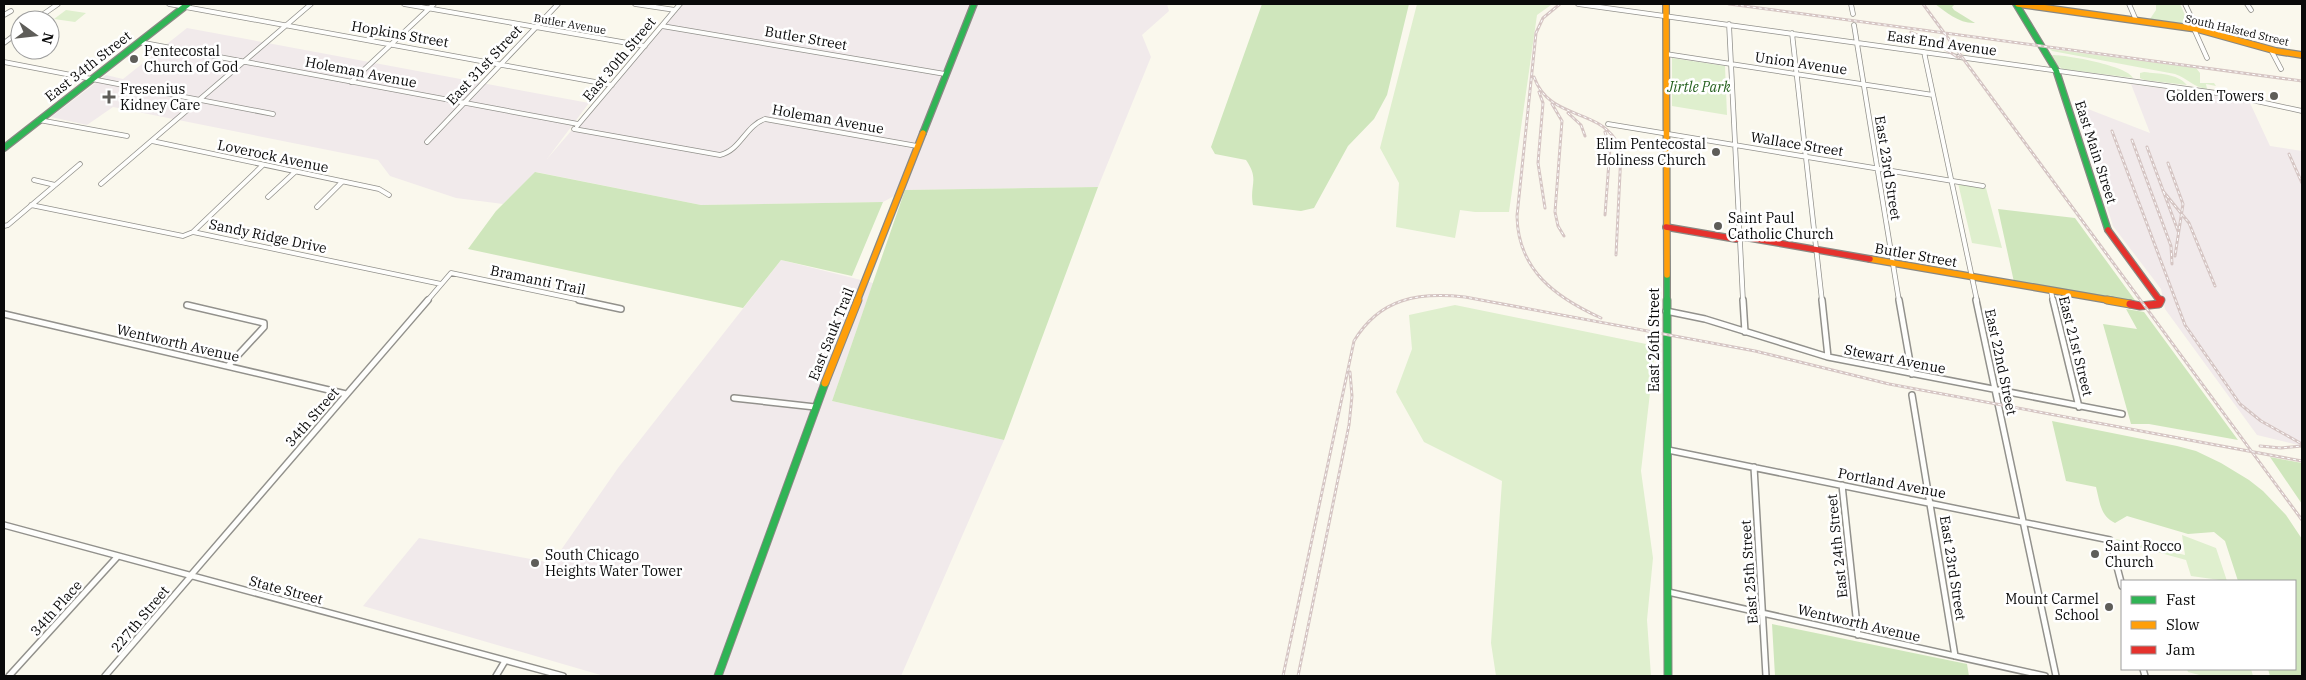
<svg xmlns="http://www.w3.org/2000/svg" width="2306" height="680" font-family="'IBM Plex Serif',serif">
	<rect width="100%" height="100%" fill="#faf8ed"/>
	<path fill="#f1eaeb" d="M 680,4 L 1167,4 L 1169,11 L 1142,35 L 1151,57 L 1098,187 L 905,190 L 883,202 L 701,205 L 536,172 L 503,204 L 456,198 L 390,176 L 378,160 L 113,107 L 87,125 L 51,117 L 106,75 L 123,79 L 187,28 L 589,103 L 547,159 Z
		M 2131,84 L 2222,97 L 2250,103 L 2270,146 L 2302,151 L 2302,446 L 2257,435 L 2165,309 L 2161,289 L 2113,226 L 2075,104 L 2150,133 Z
		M 781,260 L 873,283 L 832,401 L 1004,440 L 901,676 L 604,676 L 363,606 L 419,538 L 552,563 L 618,468 Z"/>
	<path fill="#dfefce" d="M 1417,4 L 1551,5 L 1537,15 L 1509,212 L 1475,212 L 1460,210 L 1455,238 L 1396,227 L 1399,183 L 1380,148 Z
		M 2156,4 L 2180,4 L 2189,24 L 2150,19 L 2156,10 Z
		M 66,10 L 86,13 L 75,22 L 54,19 Z
		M 2050,49 L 2196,68 L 2200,73 L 2200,83 L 2214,83 L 2216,86 L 2206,84 L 2207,89 C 2193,87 2187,78 2175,74 L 2052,51 Z
		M 2053,55 C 2067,55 2128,66 2133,78 L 2063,69 L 2058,66 L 2051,56 Z
		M 1672,58 L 1725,66 L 1727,115 L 1672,106 Z
		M 2144,72 C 2159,74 2177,73 2187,85 L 2144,80 L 2140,78 L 2140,73 Z
		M 1958,183 L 1986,188 L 2002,248 L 1972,243 Z
		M 1455,305 L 1651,345 L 1654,358 L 1641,471 L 1653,558 L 1647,620 L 1651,676 L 1496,676 L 1491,643 L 1502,481 L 1424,442 L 1396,392 L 1412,349 L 1409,315 Z
		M 2182,535 L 2216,548 L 2227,581 L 2191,576 L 2186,560 L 2117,541 L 2116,539 L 2185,555 Z
		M 2187,669 L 2251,669 L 2253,676 L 2203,676 L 2188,672 Z"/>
	<path fill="#cfe6bc" d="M 1262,4 L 1409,4 L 1387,95 L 1374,119 L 1348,146 L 1314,208 L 1301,211 L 1253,205 C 1249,185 1260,180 1246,160 L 1215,154 L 1211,147 Z
		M 1935,4 L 1955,4 L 1952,7 L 1954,10 L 1975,23 C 1960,24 1946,12 1935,4 Z
		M 535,172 L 701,205 L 883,202 L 852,276 L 781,260 L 743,308 L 468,249 L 496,211 Z
		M 1098,187 L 1004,440 L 832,401 L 905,190 Z
		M 1998,209 L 2075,218 L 2137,303 L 2014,282 Z
		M 2126,309 L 2144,312 L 2238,440 L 2149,424 L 2131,424 L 2103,324 L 2137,329 Z
		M 2052,421 L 2177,446 L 2196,451 L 2221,463 L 2249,480 L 2263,491 L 2286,515 L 2302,539 L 2302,676 L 2270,676 L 2268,669 L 2295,669 L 2295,581 L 2238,581 L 2225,541 L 2214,532 L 2188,534 L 2127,516 L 2115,523 C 2100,516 2100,502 2096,487 L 2066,481 Z
		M 2270,457 L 2302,463 L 2302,504 Z
		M 1772,624 L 1967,664 L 1969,676 L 1775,676 Z"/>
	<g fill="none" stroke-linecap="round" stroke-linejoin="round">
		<defs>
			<path id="street-far1" d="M 169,4 L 612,85
				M 404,4 L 645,46
				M 635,4 L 675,10
				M 1578,4 L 2224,94 L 2302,111
				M 1851,4 L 1853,14
				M 2129,4 L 2136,20
				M 2185,4 L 2197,29
				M 2247,4 L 2251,10
				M 4,15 L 11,11
				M 35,20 L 58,4
				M 1729,24 L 1743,301
				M 1854,25 L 1899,301
				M 662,26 L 945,74
				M 2194,29 L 2207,58
				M 1792,33 L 1822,301
				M 139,42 L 578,124
				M 4,43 L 20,31
				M 2271,50 L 2281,69
				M 1924,52 L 1977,301
				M 1666,54 L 1933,95
				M 4,62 L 273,114
				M 351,82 L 434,4
				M 39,120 L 127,136
				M 1608,124 L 1983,186
				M 577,126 L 680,4
				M 574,129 L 720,155 C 741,150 745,126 765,119 L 917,146
				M 152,141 L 379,189 L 389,195
				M 427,142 L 558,4
				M 34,180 L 55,185
				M 101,184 L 311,4
				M 268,197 L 295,172
				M 31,205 L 183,236 L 193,232 L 441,284
				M 317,207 L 342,182
				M 4,226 L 8,225 L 80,164
				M 193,232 L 263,165
				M 2051,291 L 2053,301
				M 427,301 L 451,273 L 585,301"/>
			<path id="street" d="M 579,300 L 621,309
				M 1743,300 L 1745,332
				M 1822,300 L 1828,357
				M 1899,300 L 1912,374
				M 1976,300 L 2056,676
				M 2053,300 L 2079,407
				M 187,305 L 264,323 L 264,327 L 228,366
				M 1666,311 L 1705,319 L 1828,357 L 2122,414
				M 4,314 L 346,394
				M 1912,395 L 1955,656
				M 734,398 L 815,407
				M 1668,450 L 2110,540 L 2122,586
				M 1754,467 L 1766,676
				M 1842,485 L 1858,635
				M 4,525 L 563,676
				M 191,575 L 428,300
				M 1668,592 L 2045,676
				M 2143,669 L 2145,676
				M 9,676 L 118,556
				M 105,676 L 191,576
				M 496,676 L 505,661"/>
			<path id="fast-far1" d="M 2016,4 L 2056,70 L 2108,230
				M 923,133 L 974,4
				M 4,148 L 188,4
				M 1667,275 L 1667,301"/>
			<path id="fast" d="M 1667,300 L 1668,676
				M 718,676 L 825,383"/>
			<path id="slow-far1" d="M 1666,4 L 1667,275
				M 2018,4 L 2197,29 L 2276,51 L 2302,55
				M 1870,259 L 2114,301
				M 857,301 L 923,133"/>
			<path id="slow" d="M 2107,300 L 2130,304
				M 825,383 L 858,300"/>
			<path id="jam-far1" d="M 1666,227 L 1736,239 L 1744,237 L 1870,259
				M 2108,230 L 2160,301"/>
			<path id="jam" d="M 2130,304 L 2140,306 L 2159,304 L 2161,300"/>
		</defs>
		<use href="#street-far1" stroke="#92918c" stroke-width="5.5"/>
		<use href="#street" stroke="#92918c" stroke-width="8"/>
		<use href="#fast-far1" stroke="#898883" stroke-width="8"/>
		<use href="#fast" stroke="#898883" stroke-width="9"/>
		<use href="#slow-far1" stroke="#898883" stroke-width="8"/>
		<use href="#slow" stroke="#898883" stroke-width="9"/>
		<use href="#jam-far1" stroke="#898883" stroke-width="8"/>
		<use href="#jam" stroke="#898883" stroke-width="9"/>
		<use href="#street-far1" stroke="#fefefc" stroke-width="4"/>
		<use href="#street" stroke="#fefefc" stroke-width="5"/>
		<use href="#fast-far1" stroke="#30b455" stroke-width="5.5"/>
		<use href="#fast" stroke="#30b455" stroke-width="7"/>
		<use href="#slow-far1" stroke="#ff9f0a" stroke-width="5.5"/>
		<use href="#slow" stroke="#ff9f0a" stroke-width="7"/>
		<use href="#jam-far1" stroke="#e5322d" stroke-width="5.5"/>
		<use href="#jam" stroke="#e5322d" stroke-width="7"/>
		<defs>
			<path id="rail" d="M 1560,4 L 1543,18 L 1536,33 L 1517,216 C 1518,270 1555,297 1601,318
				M 1729,4 L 2302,81
				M 1923,4 L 2302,520
				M 1911,32 L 1939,45 L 1959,58
				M 1534,77 C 1549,119 1594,108 1615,139 C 1618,142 1619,148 1621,153 L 1616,255
				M 1539,92 L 1543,103 L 1538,163 L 1545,208
				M 1552,104 L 1562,121 L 1555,212 L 1558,226 L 1564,236
				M 1568,113 L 1581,125 L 1585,136
				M 2112,131 L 2185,325 L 2240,404 L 2261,421 L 2302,444
				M 1605,132 L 1610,148 L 1605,215
				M 2132,140 L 2171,246 L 2172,264
				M 2147,147 L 2178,231
				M 2289,154 L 2302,183
				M 2168,163 L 2183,204 L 2175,256
				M 2163,191 L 2189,223 L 2215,286
				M 2260,446 L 2281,448 L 2302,446
				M 1283,676 L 1354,341 C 1380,298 1418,292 1465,297 L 1755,351 L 1889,384 L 2302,461
				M 1298,676 L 1349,425 L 1352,396 L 1350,372"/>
		</defs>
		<use href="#rail" stroke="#d5c5c3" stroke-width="3"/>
		<use href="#rail" stroke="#fff" stroke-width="1" stroke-dasharray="3" stroke-linecap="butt"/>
	</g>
	<g fill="#5e5d59" stroke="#fff" stroke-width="2">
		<circle cx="134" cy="59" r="5"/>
		<circle cx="2274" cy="96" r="5"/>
		<path d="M106.5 89.5h5v5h5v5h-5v5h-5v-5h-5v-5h5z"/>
		<circle cx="1716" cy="152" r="5"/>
		<circle cx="1718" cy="226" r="5"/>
		<circle cx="2095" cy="554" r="5"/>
		<circle cx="535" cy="563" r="5"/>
		<circle cx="2109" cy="607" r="5"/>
	</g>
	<g text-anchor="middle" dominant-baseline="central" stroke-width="5" stroke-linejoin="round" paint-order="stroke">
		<g font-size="11" fill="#0a0a0a" stroke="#fff">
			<text transform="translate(570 24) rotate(10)">Butler Avenue</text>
			<text transform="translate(2237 30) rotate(13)">South Halsted Street</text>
		</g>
		<g font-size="14" fill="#0a0a0a" stroke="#fff">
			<text transform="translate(400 34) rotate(10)">Hopkins Street</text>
			<text transform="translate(806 38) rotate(10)">Butler Street</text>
			<text transform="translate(1942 43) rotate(8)">East End Avenue</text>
			<text transform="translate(619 59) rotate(-50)">East 30th Street</text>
			<text transform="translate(1801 63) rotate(8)">Union Avenue</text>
			<text transform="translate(484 65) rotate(-47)">East 31st Street</text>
			<text transform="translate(88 66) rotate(-38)">East 34th Street</text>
			<text transform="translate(361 72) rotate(11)">Holeman Avenue</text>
			<text transform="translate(828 119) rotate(10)">Holeman Avenue</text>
			<text transform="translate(1797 144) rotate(9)">Wallace Street</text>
			<text transform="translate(2096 152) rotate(72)">East Main Street</text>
			<text transform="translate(273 156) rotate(12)">Loverock Avenue</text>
			<text transform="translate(1888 168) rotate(81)">East 23rd Street</text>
			<text transform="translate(268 236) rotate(12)">Sandy Ridge Drive</text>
			<text transform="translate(1916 255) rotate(10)">Butler Street</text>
			<text transform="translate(538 280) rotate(12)">Bramanti Trail</text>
			<text transform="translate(831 334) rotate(-68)">East Sauk Trail</text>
			<text transform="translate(1654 340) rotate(-90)">East 26th Street</text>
			<text transform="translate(178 343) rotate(13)">Wentworth Avenue</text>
			<text transform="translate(2076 346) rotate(76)">East 21st Street</text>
			<text transform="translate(1895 359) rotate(11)">Stewart Avenue</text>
			<text transform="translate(2001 362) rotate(78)">East 22nd Street</text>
			<text transform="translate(312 417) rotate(-49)">34th Street</text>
			<text transform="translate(1892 483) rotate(11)">Portland Avenue</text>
			<text transform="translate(1837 546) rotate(-96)">East 24th Street</text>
			<text transform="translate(1953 568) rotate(81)">East 23rd Street</text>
			<text transform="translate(1749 572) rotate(-94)">East 25th Street</text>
			<text transform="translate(286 590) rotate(15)">State Street</text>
			<text transform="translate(56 608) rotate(-48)">34th Place</text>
			<text transform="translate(140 619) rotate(-50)">227th Street</text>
			<text transform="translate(1859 623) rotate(13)">Wentworth Avenue</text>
		</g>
		<g font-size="14" fill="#0a0a0a" stroke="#fff" text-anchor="start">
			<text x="144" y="51">Pentecostal<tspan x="144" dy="16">Church of God</tspan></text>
			<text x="120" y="89">Fresenius<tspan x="120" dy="16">Kidney Care</tspan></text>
			<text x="2264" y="96" text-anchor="end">Golden Towers</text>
			<text x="1706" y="144" text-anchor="end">Elim Pentecostal<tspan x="1706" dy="16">Holiness Church</tspan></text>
			<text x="1728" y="218">Saint Paul<tspan x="1728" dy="16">Catholic Church</tspan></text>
			<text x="2105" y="546">Saint Rocco<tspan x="2105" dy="16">Church</tspan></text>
			<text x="545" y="555">South Chicago<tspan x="545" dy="16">Heights Water Tower</tspan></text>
			<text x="2099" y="599" text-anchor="end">Mount Carmel<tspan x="2099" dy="16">School</tspan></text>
		</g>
		<g font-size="14" font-style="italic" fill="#245f1d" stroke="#fff">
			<text x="1699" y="87">Jirtle Park</text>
		</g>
	</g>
	<rect width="2306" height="680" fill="none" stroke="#0a0a0a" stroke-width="10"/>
	<rect x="2121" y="580" width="175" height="90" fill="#ffffff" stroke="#9d9d9d"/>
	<rect x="2131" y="596" width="25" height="8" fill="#30b455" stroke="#9d9d9d"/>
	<text x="2166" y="605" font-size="15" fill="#0a0a0a">Fast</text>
	<rect x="2131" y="621" width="25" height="8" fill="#ff9f0a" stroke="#9d9d9d"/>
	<text x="2166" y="630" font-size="15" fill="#0a0a0a">Slow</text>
	<rect x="2131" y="646" width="25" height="8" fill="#e5322d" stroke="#9d9d9d"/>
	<text x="2166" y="655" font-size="15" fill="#0a0a0a">Jam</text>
	<g transform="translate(35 35) rotate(105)"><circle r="24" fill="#ffffff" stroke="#9d9d9d"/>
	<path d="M0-4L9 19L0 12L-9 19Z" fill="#5e5d59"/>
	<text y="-8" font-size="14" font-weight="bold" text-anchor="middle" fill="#0a0a0a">N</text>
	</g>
</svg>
